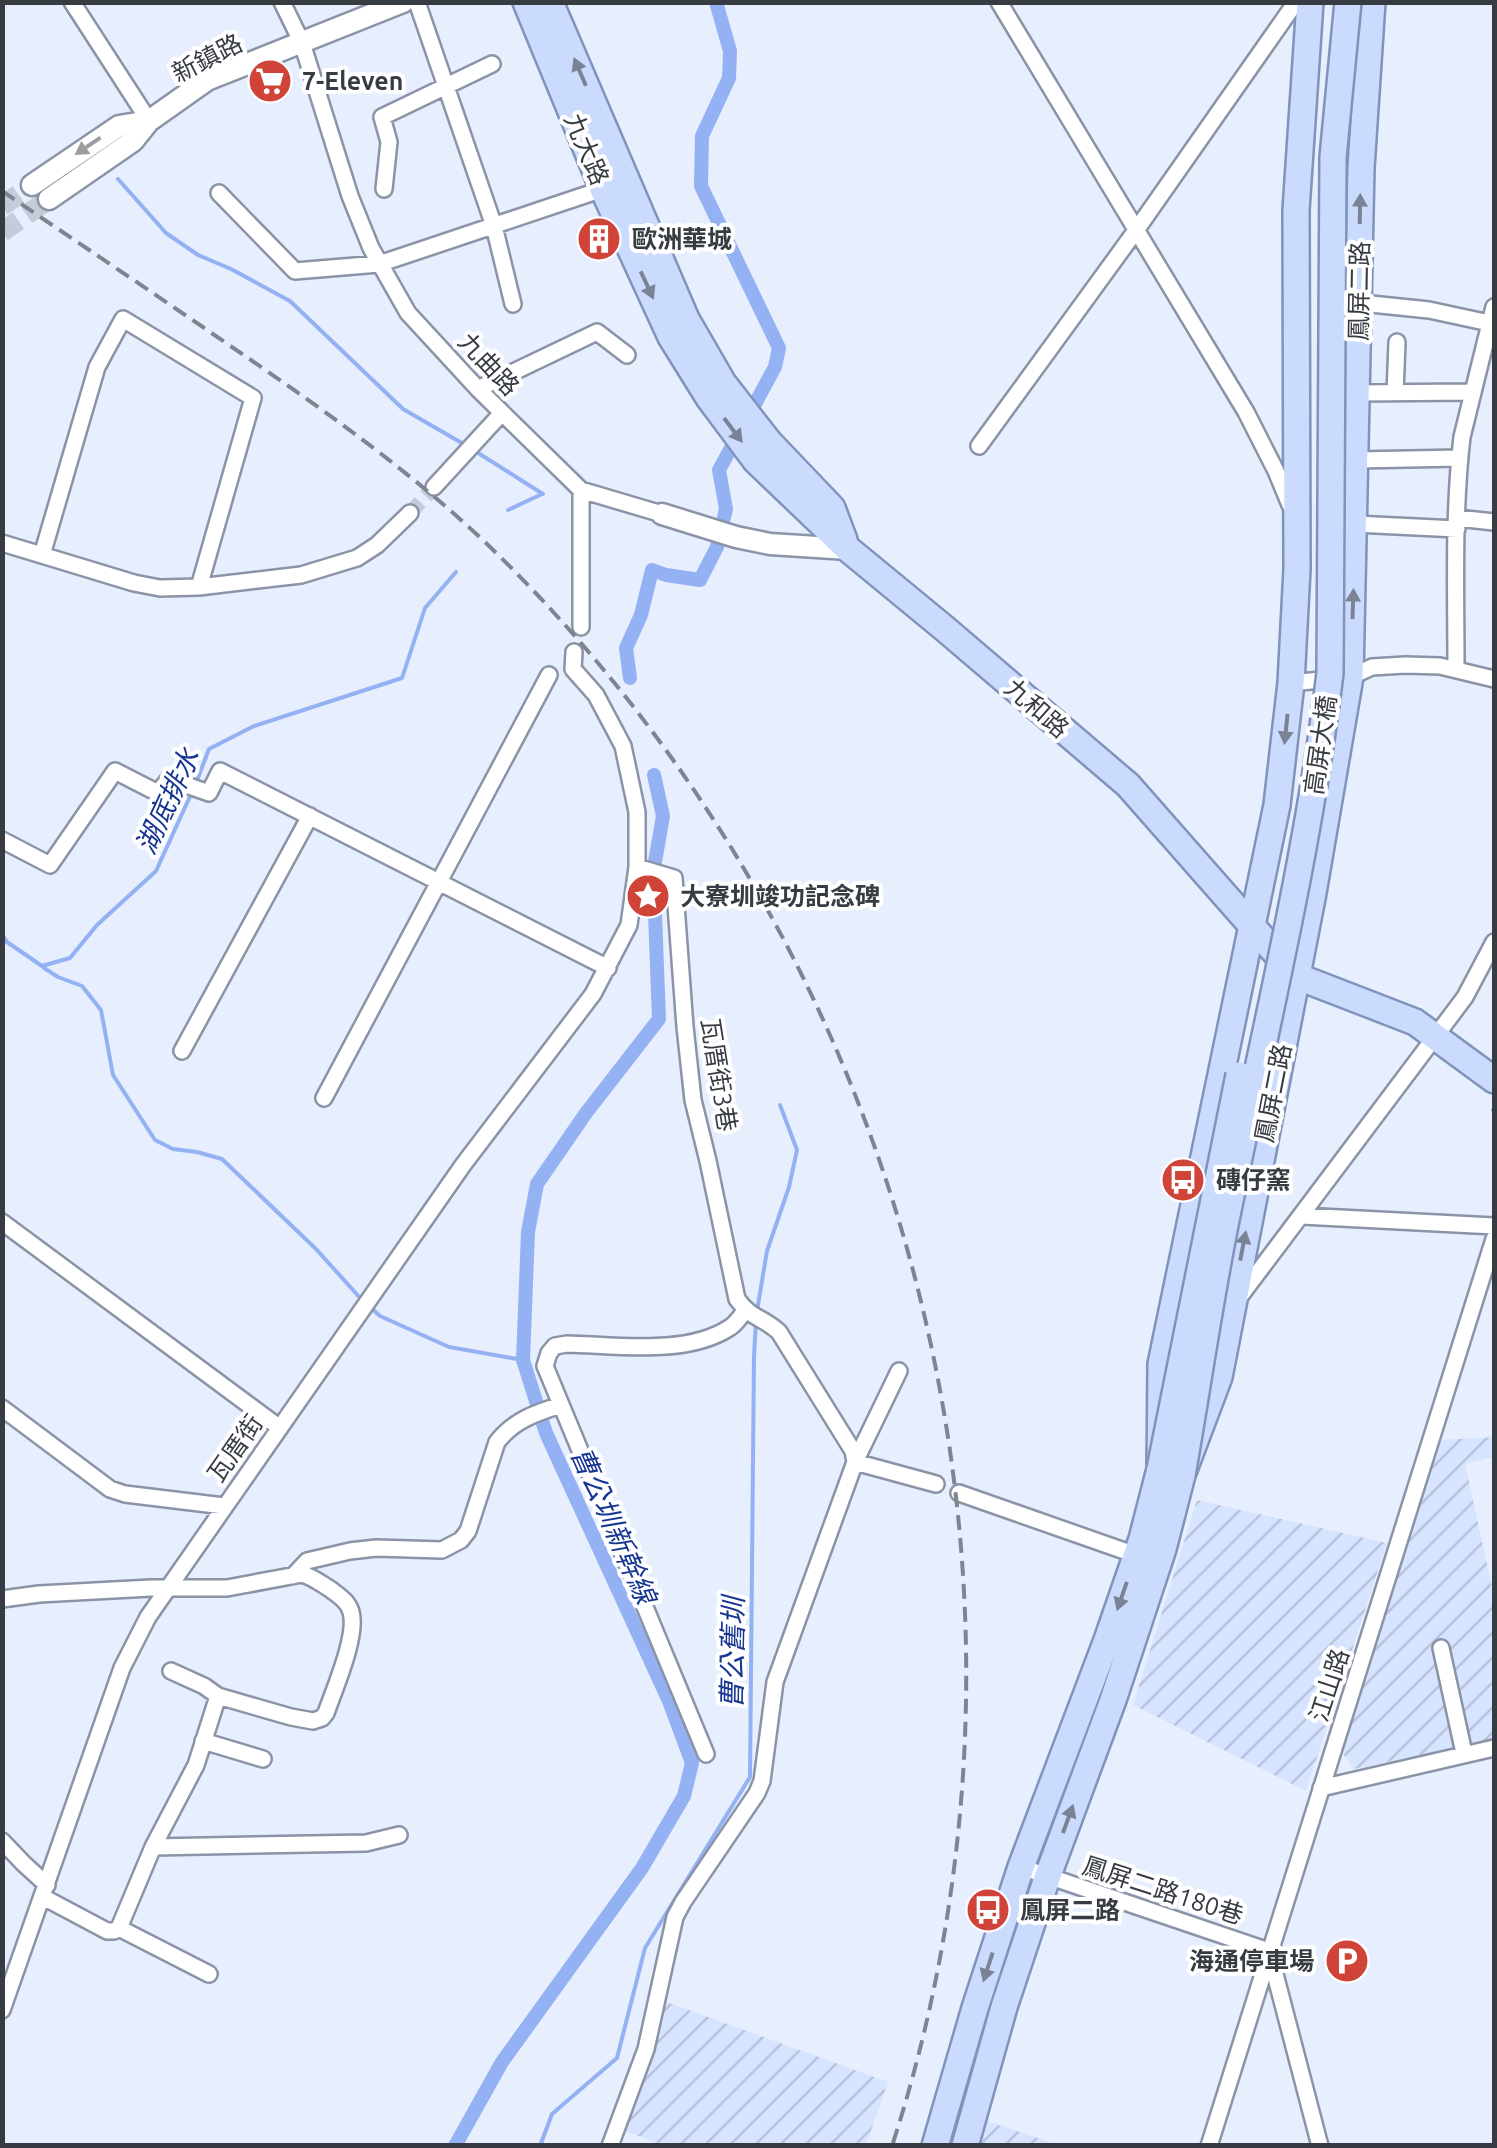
<svg xmlns="http://www.w3.org/2000/svg" width="1497" height="2148" font-family="Ubuntu,'Noto Sans TC',sans-serif">
	<defs>
		<pattern id="industrial-furrows" width="10" height="10" patternUnits="userSpaceOnUse" patternTransform="scale(2.5)"><rect width="10" height="10" fill="#d7e4ff"/><path d="M-1 1l2-2M0 10L10 0M9 11l2-2" fill="none" stroke="#b9c4dc"/></pattern>
	</defs>
	<rect width="100%" height="100%" fill="#e7efff"/>
	<path fill="url(#industrial-furrows)" d="M 1494,1437 L 1494,1457 L 1465,1464 L 1494,1596 L 1494,1739 L 1354,1769 L 1341,1751 L 1439,1440 Z
		M 1197,1500 L 1387,1543 L 1306,1791 L 1133,1705 Z
		M 664,2001 L 888,2082 L 866,2145 L 662,2145 L 625,2131 Z
		M 984,2120 L 1059,2145 L 978,2146 Z"/>
	<g fill="none" stroke-linecap="round" stroke-linejoin="round">
		<path stroke="#93b1f3" stroke-width="4" d="M 118,179 L 166,233 L 198,255 L 231,269 L 290,301 L 403,409 L 467,446
			M 475,451 L 543,494
			M 508,510 L 540,495
			M 196,783 L 209,749 L 254,726 L 402,678 L 425,608 L 456,572
			M 2,935 L 7,942 L 42,966 L 70,958 L 97,925 L 156,871 L 192,792
			M 44,968 L 58,977 L 82,986 L 101,1010 L 113,1075 L 155,1140 L 173,1149 L 197,1152 L 222,1159 L 316,1249 L 362,1300
			M 1493,1110 L 1494,1111
			M 369,1306 L 380,1316 L 449,1347 L 523,1360
			M 757,1311 L 767,1251 L 789,1187 L 797,1150 L 780,1105
			M 540,2146 L 552,2114 L 617,2058 L 645,1948 L 750,1777 L 754,1356 L 756,1321"/>
		<path stroke="#93b1f3" stroke-width="14" d="M 630,678 L 626,648 L 641,615 L 652,570 L 666,575 L 700,580 L 717,547 L 726,509 L 719,470 L 775,367 L 779,348 L 701,186 L 702,136 L 729,78 L 730,51 L 716,2
			M 654,775 L 663,816 L 655,862
			M 455,2146 L 502,2062 L 642,1868 L 684,1796 L 692,1763 L 669,1701 L 546,1433 L 523,1360 L 528,1232 L 537,1184 L 586,1113 L 659,1019 L 654,888"/>
		<path stroke="#c4cbd9" stroke-width="15" stroke-dasharray="15 8" stroke-linecap="butt" d="M 410,513 L 434,487"/>
		<path stroke="#c4cbd9" stroke-width="20" stroke-dasharray="20 10" stroke-linecap="butt" d="M 2,206 L 32,185
			M 2,232 L 49,199"/>
		<defs>
			<path id="minor" d="M 72,2 L 149,121
				M 282,2 L 302,43 L 350,196 L 371,248 L 408,313 L 478,389 L 581,490 L 662,514
				M 417,2 L 494,226 L 513,304
				M 999,2 L 1246,412 L 1276,471 L 1290,505
				M 384,189 L 389,142 L 382,117 L 492,64
				M 219,193 L 295,271 L 379,264 L 603,189
				M 1371,304 L 1429,310 L 1494,324
				M 478,389 L 597,332 L 627,355
				M 1357,393 L 1473,392
				M 1395,393 L 1397,342
				M 979,446 L 1137,229 L 1296,2
				M 1356,460 L 1460,458
				M 434,487 L 501,414
				M 1457,518 L 1494,522
				M 1355,524 L 1457,529
				M 2,543 L 134,583 L 160,588 L 199,587 L 301,575 L 357,558 L 377,545 L 410,513
				M 42,555 L 97,367 L 123,319 L 253,398 L 199,587
				M 581,627 L 581,490
				M 1456,669 C 1456,592 1453,514 1462,437 L 1494,307
				M 1291,683 L 1350,677 L 1372,667 L 1405,665 L 1440,666 L 1494,679
				M 2,840 L 50,865 L 115,771 L 158,793 L 169,779 L 209,793 L 220,771 L 608,968
				M 182,1051 L 310,816
				M 324,1098 L 549,675
				M 1302,1216 L 1494,1226
				M 2,1222 L 280,1428
				M 1238,1299 L 1465,997 L 1494,942
				M 899,1371 L 855,1462 L 936,1484
				M 2,1408 L 110,1489 L 125,1494 L 224,1506
				M 959,1493 L 1136,1555
				M 293,1576 L 307,1561 L 350,1551 L 376,1548 L 442,1550 L 461,1540 L 468,1531 L 497,1442 C 513,1421 535,1413 561,1405
				M 2,1599 L 39,1594 L 151,1588 L 227,1588 L 302,1574 C 313,1577 320,1583 330,1589 C 339,1596 348,1601 351,1612 C 358,1635 334,1690 326,1713 L 322,1718 L 313,1721 L 291,1717 L 218,1696 L 204,1686 L 171,1671
				M 1441,1648 L 1464,1753
				M 203,1741 L 263,1759
				M 706,1754 L 545,1366 L 549,1353 L 555,1346 L 567,1344 C 615,1345 686,1356 729,1328 C 735,1325 740,1317 745,1311
				M 1321,1788 L 1494,1748
				M 2,1841 L 24,1864 L 47,1885
				M 153,1847 L 366,1843 L 399,1835
				M 1021,1867 L 1269,1951 L 1320,2146
				M 43,1897 L 107,1931 L 114,1931 L 119,1928 L 153,1847 L 196,1765 L 218,1696
				M 119,1928 L 209,1974
				M 2,2010 L 122,1668 L 148,1617 L 463,1165 L 593,994 L 629,925 L 637,867 L 637,812 L 623,746 L 596,695 L 573,669 L 574,652
				M 610,2146 L 646,2049 L 675,1917 L 683,1902 L 757,1793 L 762,1781 L 775,1682 L 855,1462 L 853,1451 L 779,1332 C 763,1317 751,1319 737,1299 L 708,1161 L 693,1100 L 685,1027 L 674,878 L 637,867
				M 1209,2146 L 1494,1239"/>
			<path id="tertiary" d="M 32,185 L 119,126 L 149,121
				M 49,199 L 133,141 L 149,121 L 207,80 L 403,2
				M 662,514 L 736,537 L 770,544 L 848,549"/>
			<path id="primary" d="M 526,2 L 603,189 L 671,337 L 709,398 L 756,461 L 848,549 L 944,628 L 1128,785 L 1296,976 L 1415,1022 L 1494,1080
				M 550,2 L 686,319 L 723,383 L 769,442 L 832,508 L 844,540
				M 935,2146 L 975,2008 L 1021,1867 L 1107,1640 L 1142,1539 L 1160,1469 L 1161,1364 L 1277,805 L 1291,683 L 1297,569 L 1296,210 L 1310,2
				M 965,2146 L 1004,2007 L 1047,1878 L 1113,1700 L 1163,1549 L 1182,1475 L 1219,1377 L 1313,893 L 1350,677 L 1361,168 L 1372,2"/>
		</defs>
		<use href="#minor" stroke="#8b94a6" stroke-width="20"/>
		<use href="#tertiary" stroke="#8b94a6" stroke-width="25"/>
		<use href="#primary" stroke="#8093bb" stroke-width="30"/>
		<use href="#minor" stroke="#fff" stroke-width="15"/>
		<use href="#tertiary" stroke="#fff" stroke-width="20"/>
		<use href="#primary" stroke="#cbdbfd" stroke-width="25"/>
		<path stroke="#7f8590" stroke-width="4" stroke-dasharray="15 8" stroke-linecap="butt" d="M 2,191 C 77,242 152,292 226,343 C 317,405 407,468 487,544 C 912,954 1075,1583 892,2146"/>
		<defs>
			<path id="primary-bridge" d="M 1160,1469 L 1239,1075
				M 1182,1475 C 1197,1390 1209,1304 1226,1220 C 1263,1038 1308,857 1330,673 L 1333,157 L 1348,2"/>
		</defs>
		<use href="#primary-bridge" stroke="#8093bb" stroke-width="30" stroke-linecap="butt"/>
		<use href="#primary-bridge" stroke="#cbdbfd" stroke-width="25"/>
	</g>
	<defs><path id="oneway-solid" d="M-6-.8H1V-3.2L6.5 0L1 3.2V.8H-6Z" transform="scale(2.5)"/></defs>
	<g fill="#7a8396">
		<use href="#oneway-solid" transform="translate(580 72) rotate(-113)"/>
		<use href="#oneway-solid" transform="translate(1360 209) rotate(-89)"/>
		<use href="#oneway-solid" transform="translate(647 285) rotate(65)"/>
		<use href="#oneway-solid" transform="translate(733 430) rotate(53)"/>
		<use href="#oneway-solid" transform="translate(1353 604) rotate(-88)"/>
		<use href="#oneway-solid" transform="translate(1286 729) rotate(96)"/>
		<use href="#oneway-solid" transform="translate(1243 1246) rotate(-79)"/>
		<use href="#oneway-solid" transform="translate(1122 1596) rotate(109)"/>
		<use href="#oneway-solid" transform="translate(1068 1819) rotate(-70)"/>
		<use href="#oneway-solid" transform="translate(988 1967) rotate(108)"/>
	</g>
	<use fill="#9b9da0" href="#oneway-solid" transform="translate(88 146) rotate(146)"/>
	<defs>
		<symbol id="supermarket-disc" viewBox="-11 -11 22 22"><circle r="9.5" fill="#d04339" stroke="#fff"/><path d="M-6-5.5h2.5l.6 2H6L4.5 2H-2.5L-4.4-4H-6ZM-1.5 3.2a1.3 1.3 0 1 0 .1 0ZM3 3.2a1.3 1.3 0 1 0 .1 0Z" fill="#fff"/></symbol>
		<symbol id="building-disc" viewBox="-11 -11 22 22"><circle r="9.5" fill="#d04339" stroke="#fff"/><path d="M-4-6H4V6H1V3H-1V6H-4ZM-2.5-4.3h1.7v1.8h-1.7ZM.8-4.3h1.7v1.8H.8ZM-2.5-1h1.7V.8h-1.7ZM.8-1h1.7V.8H.8Z" fill="#fff"/></symbol>
		<symbol id="sight-disc" viewBox="-11 -11 22 22"><circle r="9.5" fill="#d04339" stroke="#fff"/><path d="M0-6L1.8-2.2L6-1.7L2.9 1.2L3.7 5.4L0 3.3L-3.7 5.4L-2.9 1.2L-6-1.7L-1.8-2.2Z" fill="#fff"/></symbol>
		<symbol id="bus-disc" viewBox="-11 -11 22 22"><circle r="9.5" fill="#d04339" stroke="#fff"/><path d="M-5-6H5V4H4V6H2V4H-2V6H-4V4H-5ZM-3.5-4V0h7V-4ZM-3.5 1.2v1.5H-2V1.2ZM2 1.2v1.5H3.5V1.2Z" fill="#fff"/></symbol>
		<symbol id="parking-disc" viewBox="-11 -11 22 22"><circle r="9.5" fill="#d04339" stroke="#fff"/><path d="M-3.5-5.5H1a3.5 3.5 0 0 1 0 7H-1V5.5H-3.5ZM-1-3.4V-.6H.8a1.4 1.4 0 0 0 0-2.8Z" fill="#fff"/></symbol>
	</defs>
	<g fill-rule="evenodd">
		<use href="#supermarket-disc" x="245" y="56" width="50" height="50"/>
		<use href="#building-disc" x="574" y="214" width="50" height="50"/>
		<use href="#sight-disc" x="623" y="871" width="50" height="50"/>
		<use href="#bus-disc" x="1158" y="1155" width="50" height="50"/>
		<use href="#bus-disc" x="963" y="1885" width="50" height="50"/>
		<use href="#parking-disc" x="1322" y="1936" width="50" height="50"/>
	</g>
	<g text-anchor="middle" dominant-baseline="central" stroke-width="8" stroke-linejoin="round" paint-order="stroke">
		<g font-size="25" fill="#373b42" stroke="#fff">
			<text transform="translate(207 58) rotate(-27)">新鎮路</text>
			<text transform="translate(587 149) rotate(67)">九大路</text>
			<text transform="translate(1359 291) rotate(-89)">鳳屏二路</text>
			<text transform="translate(489 364) rotate(47)">九曲路</text>
			<text transform="translate(1037 708) rotate(41)">九和路</text>
			<text transform="translate(1320 745) rotate(-82)">高屏大橋</text>
			<text transform="translate(719 1075) rotate(81)">瓦厝街3巷</text>
			<text transform="translate(1273 1093) rotate(-79)">鳳屏二路</text>
			<text transform="translate(235 1448) rotate(-55)">瓦厝街</text>
			<text transform="translate(1329 1685) rotate(-72)">江山路</text>
			<text transform="translate(1163 1890) rotate(18)">鳳屏二路180巷</text>
		</g>
		<g font-size="25" font-weight="bold" fill="#373b42" stroke="#fff" text-anchor="start">
			<text x="302" y="81">7-Eleven</text>
			<text x="632" y="239">歐洲華城</text>
			<text x="680" y="896">大寮圳竣功記念碑</text>
			<text x="1216" y="1180">磚仔窯</text>
			<text x="1020" y="1910">鳳屏二路</text>
			<text x="1314" y="1961" text-anchor="end">海通停車場</text>
		</g>
		<g font-size="28" font-style="italic" fill="#173692" stroke="#fff">
			<text transform="translate(167 801) rotate(-65)">湖底排水</text>
			<text transform="translate(614 1525) rotate(66)">曹公圳新幹線</text>
			<text transform="translate(732 1653) rotate(-89)">曹公舊圳</text>
		</g>
	</g>
	<rect width="1497" height="2148" fill="none" stroke="#373b42" stroke-width="10"/>
</svg>
